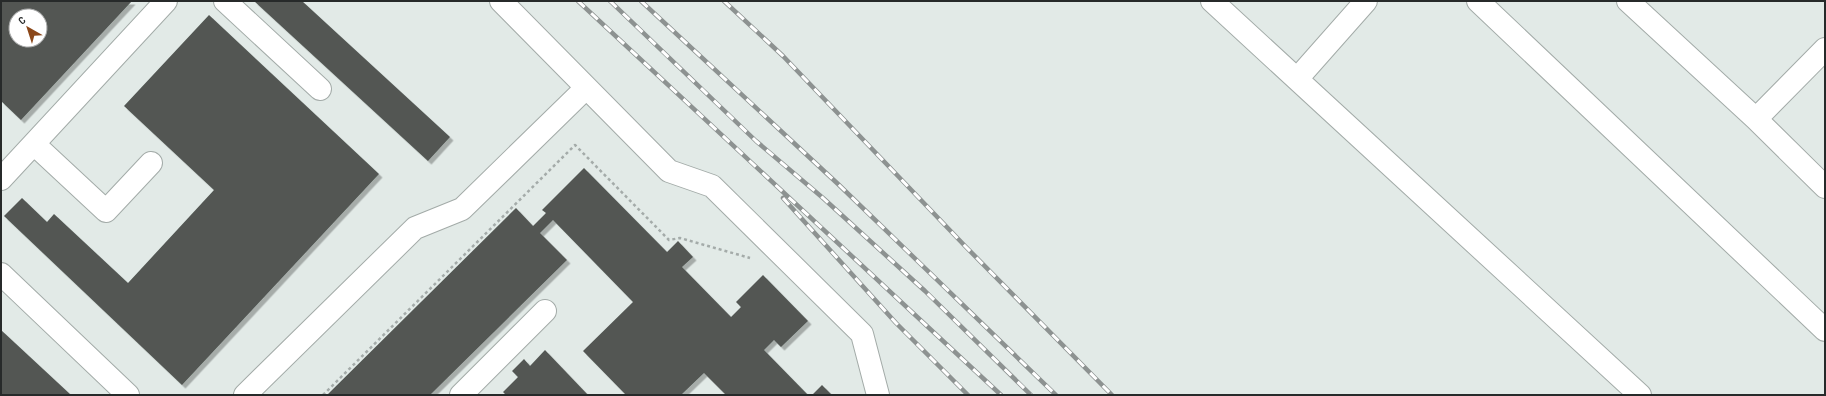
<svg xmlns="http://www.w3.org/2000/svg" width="1826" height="396" font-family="'Sofia Sans Condensed',sans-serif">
	<defs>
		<filter id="shadow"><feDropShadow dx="3.5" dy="3.5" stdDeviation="0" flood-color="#0004"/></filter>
	</defs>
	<rect width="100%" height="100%" fill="#e2eae7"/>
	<path fill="#525753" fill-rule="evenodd" filter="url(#shadow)" d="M 1,1 L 132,1 L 21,120 L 1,101 ZM 16,16 L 40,16 L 40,40 L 16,40 Z
		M 254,1 L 302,1 L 450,137 L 428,161 Z
		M 209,15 L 379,174 L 182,385 L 4,216 L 22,198 L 47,222 L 54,214 L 128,283 L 214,190 L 124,106 Z
		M 584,168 L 667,252 L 678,241 L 693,257 L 682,267 L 731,317 L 741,307 L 736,302 L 763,275 L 808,321 L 781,347 L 774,340 L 764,350 L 808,395 L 726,395 L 704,373 L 681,395 L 626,395 L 583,351 L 633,302 L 553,220 L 540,233 L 567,260 L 430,395 L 327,395 L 516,208 L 533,226 L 546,213 L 542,210 Z
		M 1,330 L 71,395 L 1,395 Z
		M 545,350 L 588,395 L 506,395 L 503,392 L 518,377 L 512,371 L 524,359 L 530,366 Z
		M 822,385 L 832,395 L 812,395 Z"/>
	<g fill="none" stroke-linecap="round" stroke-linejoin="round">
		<defs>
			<path id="minor" d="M 225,1 L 320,89
				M 501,1 L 669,171 L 712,186 L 862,334 L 878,395
				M 1212,1 L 1640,395
				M 1478,1 L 1825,330
				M 1628,1 L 1756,119 L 1825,187
				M 1297,79 L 1366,1
				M 1756,119 L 1825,49
				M 34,144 L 106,211 L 151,163
				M 1,179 L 166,1
				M 1,274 L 128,395
				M 245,395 L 415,228 L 462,209 L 586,88
				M 461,395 L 545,311"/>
		</defs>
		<use href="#minor" stroke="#a3aba8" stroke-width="24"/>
		<path stroke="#a4aba9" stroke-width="2.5" stroke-dasharray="3 3" stroke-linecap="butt" d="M 323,395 L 575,145 L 669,240 L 680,238 L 750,258"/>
		<use href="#minor" stroke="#fff" stroke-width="22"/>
		<defs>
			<path id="rail" d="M 578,1 L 1001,395
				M 610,1 L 756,141 L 823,198 L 925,291 L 1031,395
				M 641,1 L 838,184 L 1056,395
				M 724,1 L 783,56 L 965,246 L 1112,395
				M 783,198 L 896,323 L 968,395"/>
		</defs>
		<use href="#rail" stroke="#8d9291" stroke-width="4.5"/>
		<use href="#rail" stroke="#fff" stroke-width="3" stroke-dasharray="9" stroke-linecap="butt"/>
	</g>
	<rect width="1826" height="396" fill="none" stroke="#272a2a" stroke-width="4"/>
	<g transform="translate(28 28) rotate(321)"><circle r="19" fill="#ffffff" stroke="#a9aaaa"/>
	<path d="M0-3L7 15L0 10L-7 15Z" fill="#8b4719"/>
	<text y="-6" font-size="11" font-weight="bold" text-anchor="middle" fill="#272a2a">С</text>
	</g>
</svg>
